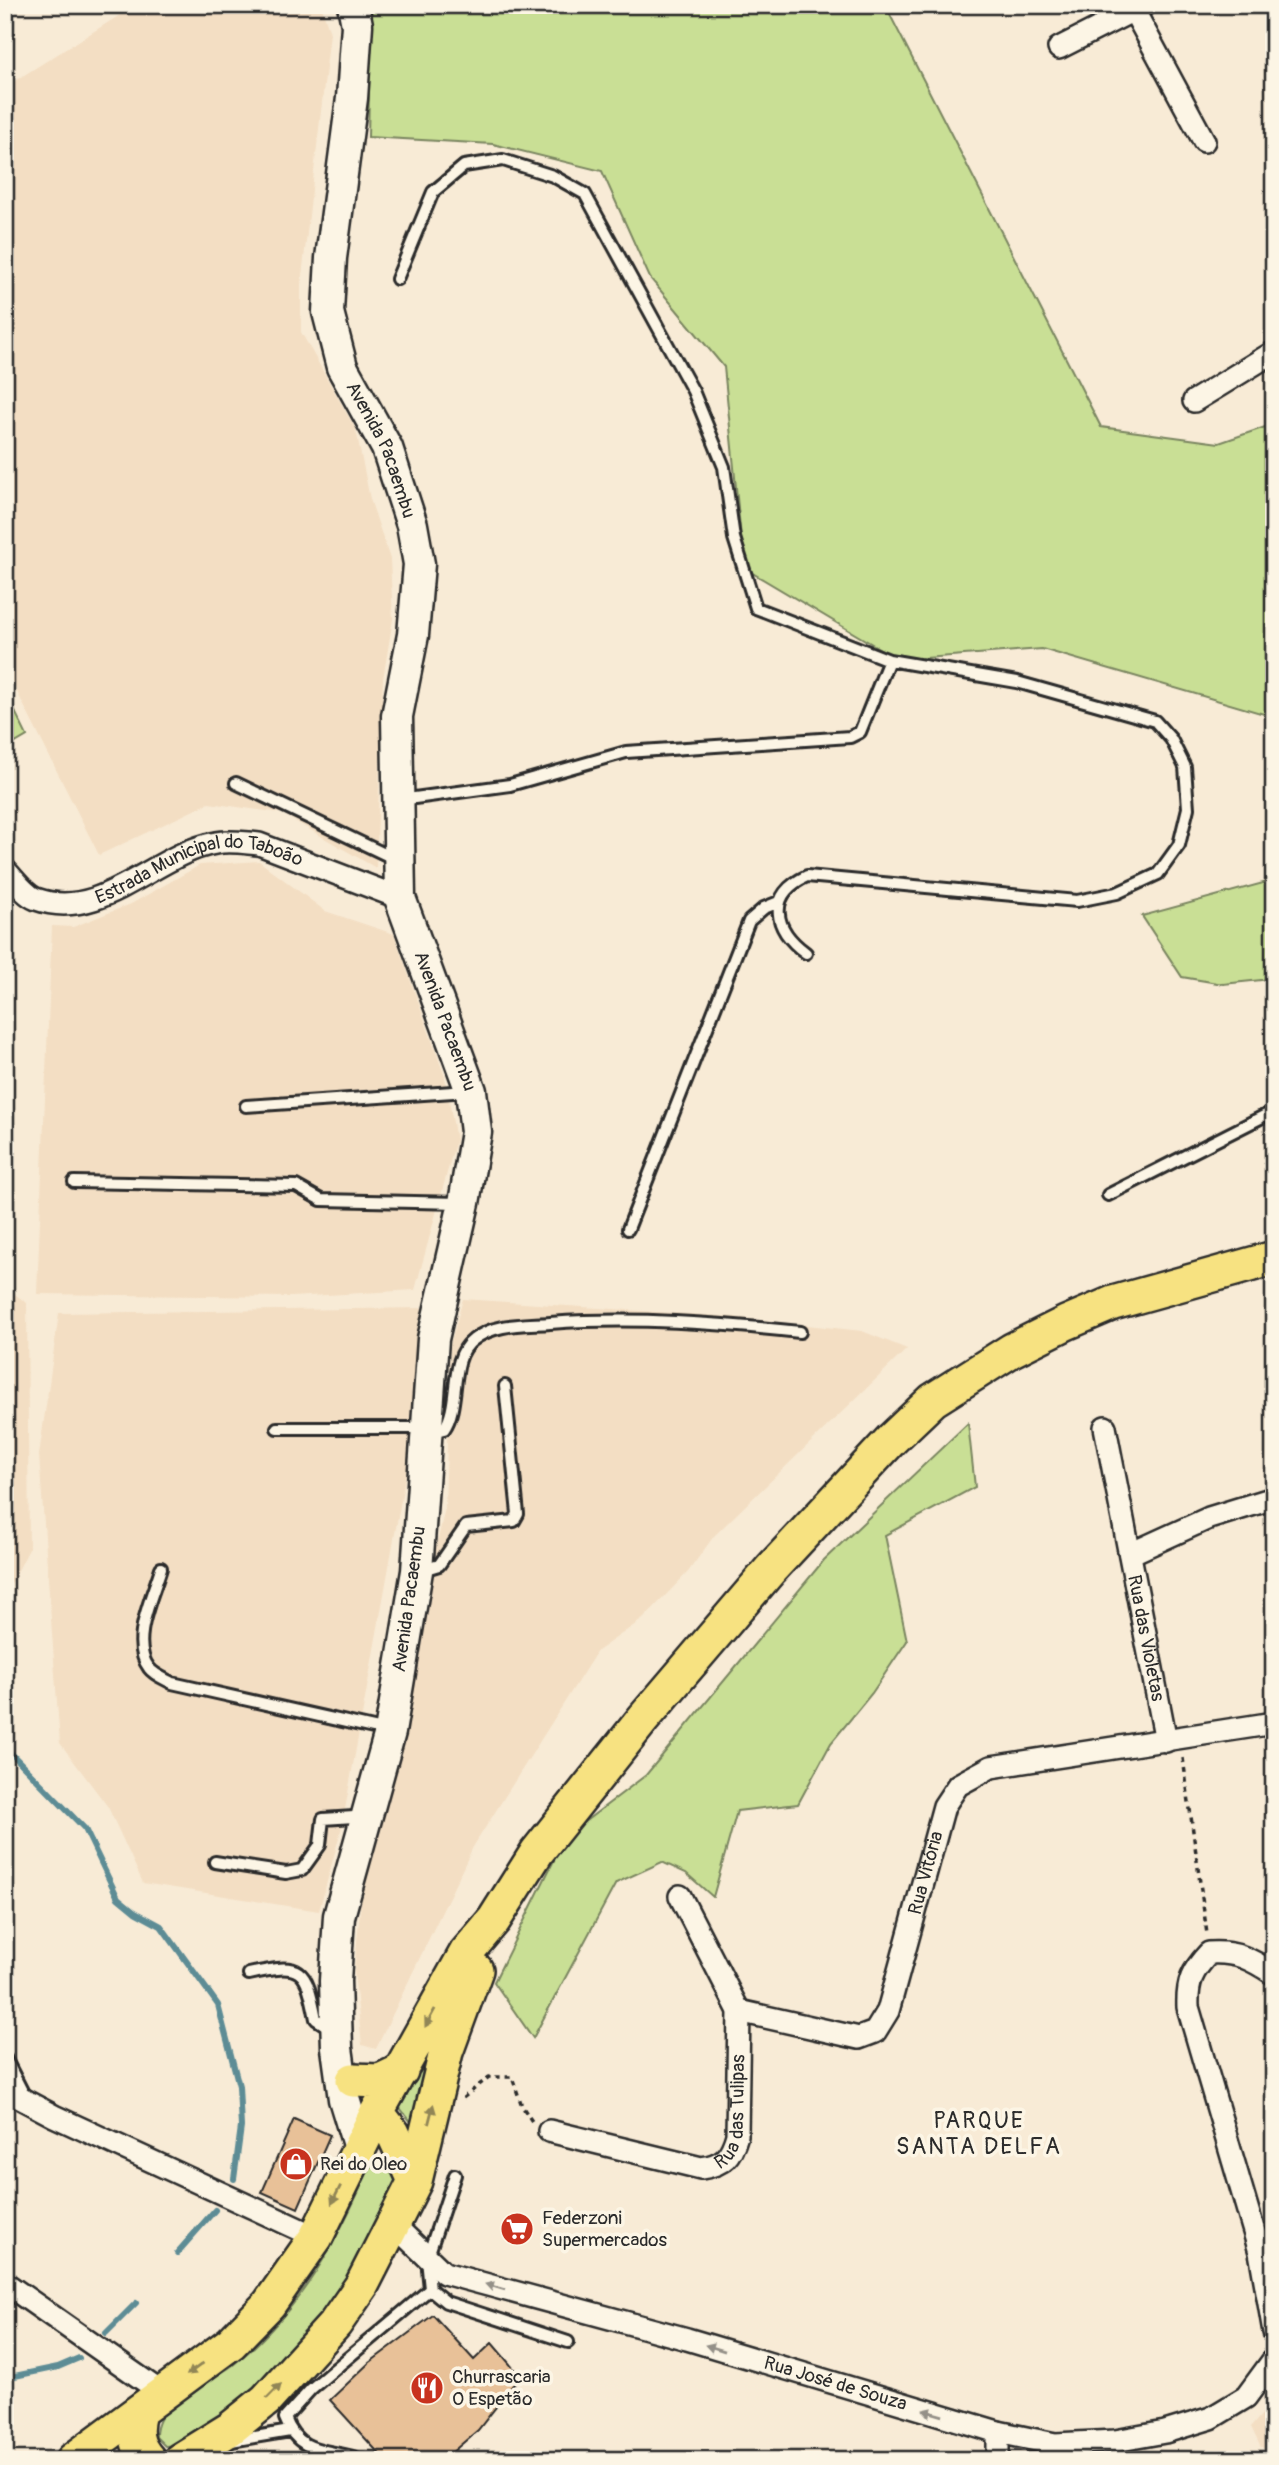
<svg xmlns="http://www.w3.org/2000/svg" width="1279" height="2465" font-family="Pangolin,sans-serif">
	<rect width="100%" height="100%" fill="#f8ebd6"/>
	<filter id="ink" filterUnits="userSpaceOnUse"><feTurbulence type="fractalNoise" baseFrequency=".0143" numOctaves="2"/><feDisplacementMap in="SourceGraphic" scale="14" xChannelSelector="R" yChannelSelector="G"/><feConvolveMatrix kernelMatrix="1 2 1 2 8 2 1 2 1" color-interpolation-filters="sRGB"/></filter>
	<g filter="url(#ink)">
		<path fill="#f3dec3" d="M 136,5 L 321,5 L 330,33 L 301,285 L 301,332 L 356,430 L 370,499 L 390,559 L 393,619 L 383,679 L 376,868 L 281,813 L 209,803 L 99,855 L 5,668 L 5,87 Z
			M 259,861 L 325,911 L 394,934 L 445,1077 L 456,1140 L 415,1290 L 291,1297 L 37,1294 L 52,926 L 73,927 L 131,904 L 200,865 Z
			M 5,1287 L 27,1303 L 29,1549 L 9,1588 L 5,1584 Z
			M 463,1299 L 733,1317 L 862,1331 L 907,1349 L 714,1536 L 688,1572 L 643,1619 L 597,1651 L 473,1847 L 376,2049 L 362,2045 L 354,1972 L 361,1901 L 415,1685 L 429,1579 L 445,1508 L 450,1345 Z
			M 426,1308 L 409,1456 L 342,1826 L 319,1911 L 143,1883 L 108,1807 L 60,1743 L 39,1455 L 59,1313 Z
			M 1274,2400 L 1274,2457 L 1260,2446 L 1251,2427 Z"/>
		<path fill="#c9df95" stroke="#7a8560" stroke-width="2" d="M 371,5 L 885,5 L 1101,427 L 1219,443 L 1274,424 L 1274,717 L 1042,649 L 899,660 L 744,568 L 724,367 L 650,278 L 602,171 L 493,144 L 368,137 Z
			M 5,691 L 27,736 L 5,749 Z
			M 1274,880 L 1274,977 L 1271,979 L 1223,984 L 1182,977 L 1142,916 Z
			M 968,1423 L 975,1487 L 885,1535 L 907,1641 L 872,1693 L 831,1743 L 798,1804 L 737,1811 L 713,1897 L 686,1873 L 662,1862 L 616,1883 L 533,2038 L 494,1982 L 566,1836 L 646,1775 L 824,1560 Z
			M 448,2010 L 416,2128 L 395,2102 Z
			M 381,2158 L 392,2159 L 399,2176 C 371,2257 315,2332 253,2392 C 232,2413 203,2428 179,2445 L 165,2446 L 156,2437 C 155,2400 207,2385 233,2365 C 300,2312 338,2240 371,2164 Z"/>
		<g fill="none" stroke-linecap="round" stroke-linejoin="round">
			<path stroke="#5d8c95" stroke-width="6" d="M 5,1747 L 85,1829 L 118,1898 L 135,1912 L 161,1926 L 218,2005 L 239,2086 L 241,2127 L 234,2179
				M 177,2253 L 215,2210
				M 106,2333 L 136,2303
				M 5,2378 L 58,2367 L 79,2358"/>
		</g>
		<path fill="#e8c198" stroke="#2b2b2b" stroke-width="2" d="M 294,2119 L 330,2135 L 298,2208 L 262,2192 Z
			M 433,2315 L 474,2360 L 492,2343 L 520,2376 L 478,2430 L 443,2460 L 385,2460 L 330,2400 L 369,2363 Z"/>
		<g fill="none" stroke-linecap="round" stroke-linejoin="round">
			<defs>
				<path id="lane" d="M 397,279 L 433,192 L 464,166 L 503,160 L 553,176 L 585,194 L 693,391 L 724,467 L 734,538 L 756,608 L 889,660 L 1017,682 L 1155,721 L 1171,739 L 1185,767 L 1188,808 L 1179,845 L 1158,874 L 1117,893 L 1077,901 L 807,876 C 766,895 773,929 806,953
					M 236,783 L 395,859
					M 400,800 L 510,785 L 626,752 L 850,737 L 860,732 L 889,660
					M 246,1106 L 468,1091
					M 74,1182 L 296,1186 L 321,1200 L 461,1203
					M 1108,1195 L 1274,1111
					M 628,1229 L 749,921 L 764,908 L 779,902
					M 277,1428 L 413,1428 L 427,1433 L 444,1429 C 461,1405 448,1359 473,1340 C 494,1323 524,1325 550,1323 C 634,1317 716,1323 800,1332
					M 161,1568 C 153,1596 129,1642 149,1668 C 154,1675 165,1679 172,1683 L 387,1731
					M 419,1571 L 439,1565 L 466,1526 L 514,1521 L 518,1514 L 505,1386
					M 215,1862 L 286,1873 L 302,1870 L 320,1845 L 323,1819 L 354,1817 L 364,1819
					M 249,1974 C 302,1962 306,1967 316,2019 L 333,2030
					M 5,2058 L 26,2099
					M 455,2175 L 427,2259 L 430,2289 L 446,2302 L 568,2342
					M 231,2441 L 290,2431
					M 362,2460 C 331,2448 299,2457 285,2418 L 311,2389 L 430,2289"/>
				<g id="street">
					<path d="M 1134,11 L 1204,141"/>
					<path d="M 1059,48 L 1144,5"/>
					<path d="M 1194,401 L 1274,352"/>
					<path id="s1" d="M 5,870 C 14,879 25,895 36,899 C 102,923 155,853 216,843 C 230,840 245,843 259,844 L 400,898"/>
					<path id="s2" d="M 1105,1427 L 1166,1741"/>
					<path d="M 1130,1554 L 1209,1518 L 1274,1498"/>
					<path d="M 1274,1974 C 1251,1959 1236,1951 1209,1953 C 1192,1971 1187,1982 1188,2007 L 1260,2252 L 1274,2332"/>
					<path id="s3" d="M 739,2011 L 859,2038 L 875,2032 L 888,2011 L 944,1806 L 958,1785 L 991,1767 L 1274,1723"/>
					<path d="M 5,2090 L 54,2116 L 316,2237"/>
					<path id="s4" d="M 549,2131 L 701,2168 C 724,2165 731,2156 737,2135 L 739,2011 L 680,1896"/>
					<path id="s5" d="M 394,2225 L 444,2273 L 687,2339 L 998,2432 L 1055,2444 L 1115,2441 L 1165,2432 L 1211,2418 L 1246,2397 L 1274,2359"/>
					<path d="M 5,2283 L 162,2393"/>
					<path d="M 998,2432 L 998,2460"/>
				</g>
				<g id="secondary">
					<path id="s6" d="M 353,5 L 357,25 L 352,98 L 331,258 L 328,312 L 342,367 L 387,448 L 412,525 L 419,564 L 413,635 L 397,716 L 400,898 L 471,1091 L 476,1132 L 464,1203 L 433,1339 L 417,1571 L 390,1732 L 339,1916 L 335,1981 L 337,2048 L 344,2099 L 359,2148"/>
				</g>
				<path id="primary" d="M 353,2080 L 380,2081 L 401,2071
					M 377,2112 L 393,2133 L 415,2181
					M 139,2412 C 134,2431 135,2445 149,2460
					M 73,2460 L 231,2343 L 269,2304 L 316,2237 L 377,2112 L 466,1953 L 494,1920 L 537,1852 L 643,1719 L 771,1569 L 892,1439 L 933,1400 L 1012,1350 L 1066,1323 L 1113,1303 L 1274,1258
					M 180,2460 L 230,2429 L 266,2400 L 335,2324 L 362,2285 L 415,2181 L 446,2052 L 476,1970"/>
			</defs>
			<use href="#lane" stroke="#2b2b2b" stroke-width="16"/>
			<use href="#street" stroke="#2b2b2b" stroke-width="26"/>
			<use href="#secondary" stroke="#2b2b2b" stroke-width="35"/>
			<use href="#primary" stroke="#2b2b2b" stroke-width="38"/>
			<path stroke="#2b2b2b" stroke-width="3.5" stroke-dasharray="5 5" stroke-linecap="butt" d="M 1183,1758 L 1207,1934
				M 463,2098 L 489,2077 L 512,2077 L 522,2106 L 533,2123"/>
			<use href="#lane" stroke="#fcf5e5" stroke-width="10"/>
			<use href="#street" stroke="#fcf5e5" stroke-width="21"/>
			<use href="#secondary" stroke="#fcf5e5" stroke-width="30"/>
			<use href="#primary" stroke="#f7e281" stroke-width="33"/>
		</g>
		<defs><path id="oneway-solid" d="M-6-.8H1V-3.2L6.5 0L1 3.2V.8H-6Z" transform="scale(1.75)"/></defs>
		<g fill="#918656">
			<use href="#oneway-solid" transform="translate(430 2018) rotate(119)"/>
			<use href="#oneway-solid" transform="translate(431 2114) rotate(-76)"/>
			<use href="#oneway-solid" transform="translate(336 2195) rotate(116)"/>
			<use href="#oneway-solid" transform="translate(195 2369) rotate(144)"/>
			<use href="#oneway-solid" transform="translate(274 2391) rotate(-45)"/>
		</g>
		<g fill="#949088">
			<use href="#oneway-solid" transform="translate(495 2287) rotate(-164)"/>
			<use href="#oneway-solid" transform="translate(715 2348) rotate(-163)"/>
			<use href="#oneway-solid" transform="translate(933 2413) rotate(-164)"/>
		</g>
	</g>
	<defs>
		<symbol id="shop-disc" viewBox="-11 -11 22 22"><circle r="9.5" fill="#c8321e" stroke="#fcf5e5"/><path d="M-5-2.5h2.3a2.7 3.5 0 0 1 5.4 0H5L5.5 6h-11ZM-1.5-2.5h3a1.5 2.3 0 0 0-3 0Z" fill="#fff"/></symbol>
		<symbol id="supermarket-disc" viewBox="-11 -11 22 22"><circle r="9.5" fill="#c8321e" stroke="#fcf5e5"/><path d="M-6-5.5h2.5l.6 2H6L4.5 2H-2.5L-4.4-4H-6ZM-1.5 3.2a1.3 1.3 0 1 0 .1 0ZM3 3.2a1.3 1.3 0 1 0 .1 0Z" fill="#fff"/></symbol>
		<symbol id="restaurant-disc" viewBox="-11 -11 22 22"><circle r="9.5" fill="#c8321e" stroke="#fcf5e5"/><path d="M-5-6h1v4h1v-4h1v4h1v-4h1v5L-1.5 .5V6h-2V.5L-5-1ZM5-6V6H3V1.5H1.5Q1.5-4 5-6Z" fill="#fff"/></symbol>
	</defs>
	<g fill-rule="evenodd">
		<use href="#shop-disc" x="277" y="2145" width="38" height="38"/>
		<use href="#supermarket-disc" x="498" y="2210" width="38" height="38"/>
		<use href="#restaurant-disc" x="408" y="2369" width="38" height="38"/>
	</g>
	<g text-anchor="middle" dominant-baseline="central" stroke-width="7" stroke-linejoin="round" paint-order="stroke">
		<g font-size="19" fill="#2b2b2b" stroke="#fcf5e5">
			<text stroke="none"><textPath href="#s6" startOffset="458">Avenida Pacaembu</textPath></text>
			<text stroke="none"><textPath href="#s1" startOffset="215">Estrada Municipal do Taboão</textPath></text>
			<text stroke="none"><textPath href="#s6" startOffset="1046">Avenida Pacaembu</textPath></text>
			<text transform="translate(409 1599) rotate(-82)">Avenida Pacaembu</text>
			<text stroke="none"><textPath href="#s2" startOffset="215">Rua das Violetas</textPath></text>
			<text stroke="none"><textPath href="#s3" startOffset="308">Rua Vitória</textPath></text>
			<text stroke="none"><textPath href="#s4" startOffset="231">Rua das Tulipas</textPath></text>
			<text stroke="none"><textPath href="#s5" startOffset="476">Rua José de Souza</textPath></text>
		</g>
		<g font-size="19" fill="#2b2b2b" stroke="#fcf5e5" text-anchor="start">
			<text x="320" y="2164">Rei do Oleo</text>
			<text x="542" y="2218">Federzoni<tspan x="542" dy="22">Supermercados</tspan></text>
			<text x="452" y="2377">Churrascaria<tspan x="452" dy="22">O Espetão</tspan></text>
		</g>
		<g font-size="23" letter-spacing="2" fill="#2b2b2b" stroke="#fcf5e5">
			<text x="979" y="2120">PARQUE<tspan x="979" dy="26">SANTA DELFA</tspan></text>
		</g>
	</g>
	<rect width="1279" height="2465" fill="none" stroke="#fcf5e5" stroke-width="28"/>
	<rect x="14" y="14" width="1251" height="2437" fill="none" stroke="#2b2b2b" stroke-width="2.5" filter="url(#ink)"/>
</svg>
